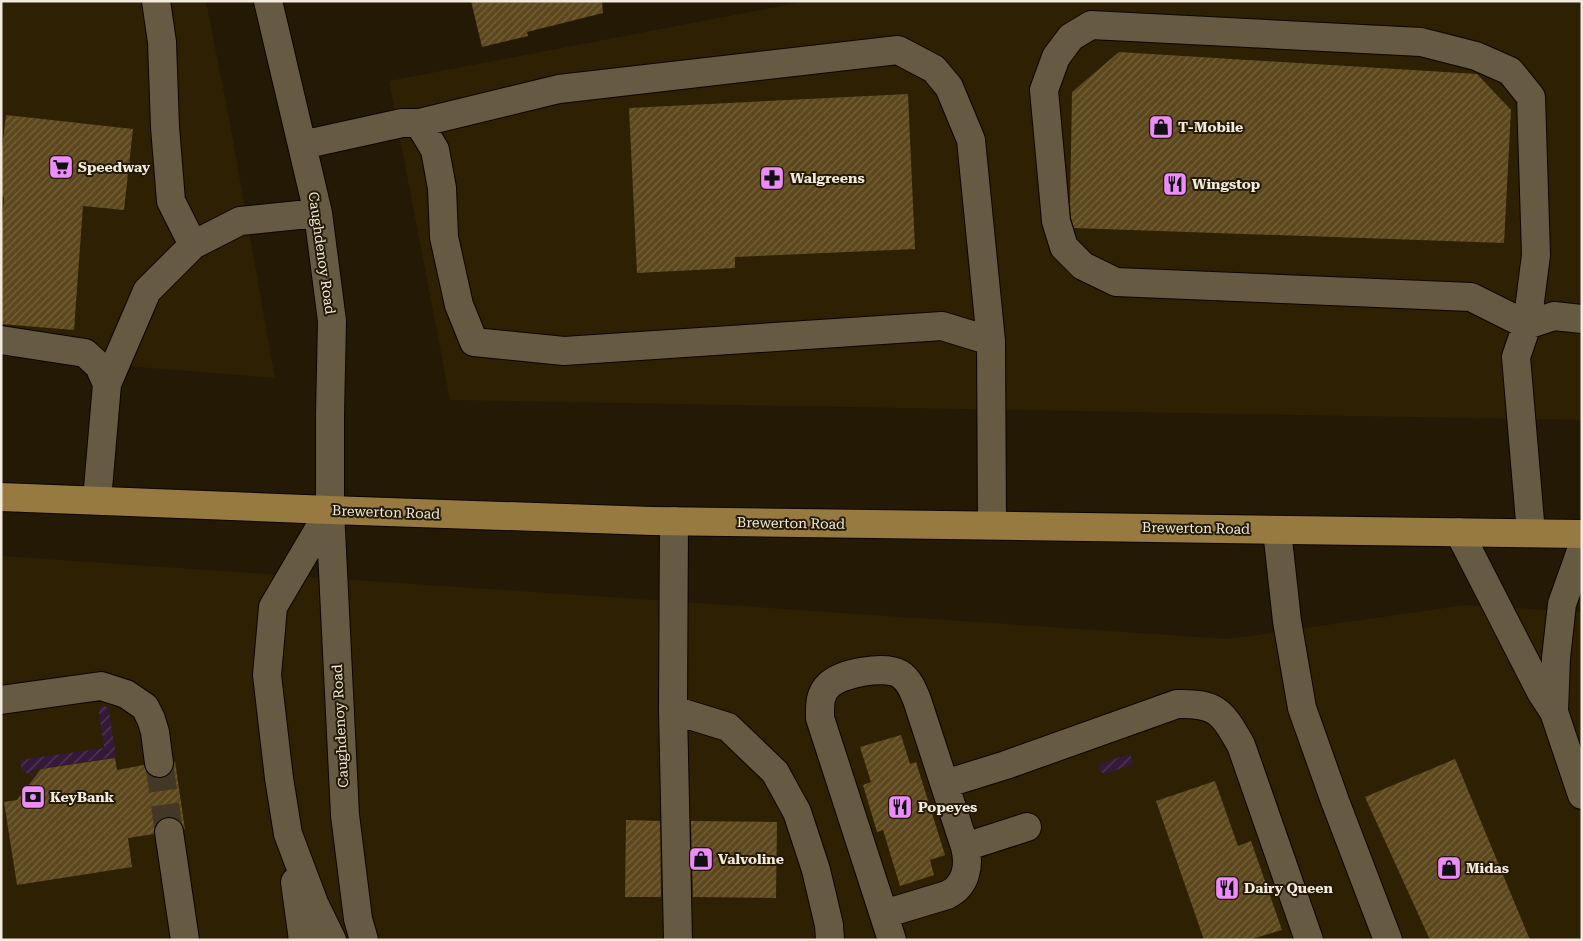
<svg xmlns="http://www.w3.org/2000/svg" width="1583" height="941" font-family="'Roboto Serif',serif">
	<defs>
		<pattern id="garden-furrows" width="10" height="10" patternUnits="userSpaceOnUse" patternTransform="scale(1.25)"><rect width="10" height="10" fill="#36183a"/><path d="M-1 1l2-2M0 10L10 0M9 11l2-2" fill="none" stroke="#543a56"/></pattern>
		<pattern id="building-hatch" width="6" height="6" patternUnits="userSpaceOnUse" patternTransform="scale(1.25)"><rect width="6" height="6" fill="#5d481d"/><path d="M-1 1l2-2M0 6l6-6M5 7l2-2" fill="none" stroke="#75633d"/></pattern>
	</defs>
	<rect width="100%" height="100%" fill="#231904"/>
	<path fill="#2e2003" d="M 1,1 L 206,1 L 231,129 L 275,378 L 1,356 Z
		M 807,1 L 1582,1 L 1582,420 L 450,400 L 389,81 Z
		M 1,556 L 1228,639 L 1466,605 L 1582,612 L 1582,940 L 1,940 Z"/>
	<path fill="url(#garden-furrows)" d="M 102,706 L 105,706 L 108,708 L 109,711 L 116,757 L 32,770 L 34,778 L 22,770 L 20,760 L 104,748 L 99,712 L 99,710 Z
		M 1130,754 L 1133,764 L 1105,774 L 1100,772 L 1099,768 L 1102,763 Z"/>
	<path fill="url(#building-hatch)" d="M 471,1 L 602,1 L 603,13 L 527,32 L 528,36 L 482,47 Z
		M 1119,52 L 1477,74 L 1511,110 L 1504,243 L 1074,228 L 1071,218 L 1070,204 L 1072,92 Z
		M 908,94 L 915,249 L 735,257 L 735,268 L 637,273 L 629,108 Z
		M 6,115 L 133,129 L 124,210 L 83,206 L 74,330 L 1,324 L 1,235 L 4,197 L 1,197 L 1,159 Z
		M 901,735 L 910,764 L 916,762 L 945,855 L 930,860 L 934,875 L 900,886 L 883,830 L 877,832 L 863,785 L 871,782 L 860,747 Z
		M 115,758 L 117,770 L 144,765 L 147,773 L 153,778 L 161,778 L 169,775 L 173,769 L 175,761 L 185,830 L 181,822 L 174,817 L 167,817 L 159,820 L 154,827 L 154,834 L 128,838 L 132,867 L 17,885 L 4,802 L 17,800 L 41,769 Z
		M 1455,759 L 1530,940 L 1430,940 L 1365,797 Z
		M 1215,781 L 1238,846 L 1251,841 L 1282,930 L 1248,940 L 1204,940 L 1156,801 Z
		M 626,820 L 660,821 L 661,897 L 625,897 Z
		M 691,821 L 777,822 L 776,898 L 693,897 Z"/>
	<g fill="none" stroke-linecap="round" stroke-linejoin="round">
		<path stroke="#423825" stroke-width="28" stroke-dasharray="28 14" stroke-linecap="butt" d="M 159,763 L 169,832"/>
		<defs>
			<path id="minor" d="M 156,1 L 162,42 L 165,127 L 171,201 L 193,245
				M 268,1 L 318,213 L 332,321 L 330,415 L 330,510 L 345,815 L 358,919 L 364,940
				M 1091,25 L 1421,42 L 1476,56 L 1510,71 L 1531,97 L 1536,255 L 1527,325 L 1471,297 L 1116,282 L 1083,266 L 1064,247 L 1056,221 L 1044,90 L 1056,57 L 1071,37 Z
				M 419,123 L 559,89 L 898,50 L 934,69 L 949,87 L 971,140 L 991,341
				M 302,145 L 402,123 L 419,123 L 435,150 L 442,188 L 444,237 L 459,305 L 474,342 L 564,351 L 942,326 L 991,341 L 992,525
				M 1,340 L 85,353 L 99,366 L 107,384 L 97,500
				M 107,384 L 147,291 L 193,245 L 240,221 L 318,213
				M 330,510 L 273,607 L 267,675 L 279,778 L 288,834 L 314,903 L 332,940
				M 674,521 L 673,710 L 678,940
				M 1277,530 L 1287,621 L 1302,708 L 1335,801 L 1388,940
				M 1459,532 L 1541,692 L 1554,712 L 1556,658 L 1562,604 L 1582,548
				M 1531,533 L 1516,357 L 1527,325 L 1554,316 L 1582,319
				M 1,700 L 101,686 L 126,694 L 145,707 L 151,719 L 155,732 L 159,763
				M 673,710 L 728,727 L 775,772 L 797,812 L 816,870 L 829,925 L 830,940
				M 1554,712 L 1582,795
				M 945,784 L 1006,765 L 1177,704 C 1217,703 1222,712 1241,745 L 1309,940
				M 169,832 L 185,940
				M 965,847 L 1027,827
				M 295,882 L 303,940
				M 884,914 L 947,895 C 966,886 970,866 965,847 L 917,700 C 913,690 909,680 900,674 C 884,665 842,673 829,685 C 819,694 820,706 820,718 L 892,940"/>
			<path id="major" d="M 1,497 L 330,510 L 652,521 L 1582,534"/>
		</defs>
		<use href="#minor" stroke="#0c0400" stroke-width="30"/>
		<use href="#major" stroke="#0c0400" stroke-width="30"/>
		<use href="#minor" stroke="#665a43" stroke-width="28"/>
		<use href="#major" stroke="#977a3f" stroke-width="28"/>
	</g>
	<defs>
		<symbol id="shop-square" viewBox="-11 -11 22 22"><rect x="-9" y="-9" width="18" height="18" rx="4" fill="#ec8cfb" stroke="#231904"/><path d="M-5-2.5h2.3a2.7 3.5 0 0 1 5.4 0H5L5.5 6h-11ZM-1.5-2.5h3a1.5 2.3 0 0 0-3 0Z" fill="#111"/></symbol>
		<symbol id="supermarket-square" viewBox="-11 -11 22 22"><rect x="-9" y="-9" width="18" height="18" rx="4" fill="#ec8cfb" stroke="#231904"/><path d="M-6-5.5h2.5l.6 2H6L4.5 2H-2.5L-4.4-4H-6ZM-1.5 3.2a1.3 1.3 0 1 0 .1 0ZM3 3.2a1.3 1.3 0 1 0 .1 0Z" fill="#111"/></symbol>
		<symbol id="pharmacy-square" viewBox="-11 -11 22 22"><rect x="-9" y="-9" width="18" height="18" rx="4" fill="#ec8cfb" stroke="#231904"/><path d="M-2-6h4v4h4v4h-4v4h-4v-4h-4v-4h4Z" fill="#111"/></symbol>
		<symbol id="restaurant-square" viewBox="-11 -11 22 22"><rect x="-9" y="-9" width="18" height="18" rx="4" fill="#ec8cfb" stroke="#231904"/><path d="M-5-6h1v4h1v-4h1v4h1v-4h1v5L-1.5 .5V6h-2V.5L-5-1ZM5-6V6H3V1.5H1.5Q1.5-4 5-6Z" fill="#111"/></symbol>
		<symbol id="bank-square" viewBox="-11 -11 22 22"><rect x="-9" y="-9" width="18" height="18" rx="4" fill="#ec8cfb" stroke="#231904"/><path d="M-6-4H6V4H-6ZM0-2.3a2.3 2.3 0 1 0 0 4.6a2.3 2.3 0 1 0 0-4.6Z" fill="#111"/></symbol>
	</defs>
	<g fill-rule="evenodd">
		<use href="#shop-square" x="1147" y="113" width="28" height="28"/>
		<use href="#supermarket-square" x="47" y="153" width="28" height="28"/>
		<use href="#pharmacy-square" x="758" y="164" width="28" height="28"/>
		<use href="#restaurant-square" x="1161" y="170" width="28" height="28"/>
		<use href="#bank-square" x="19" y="783" width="28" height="28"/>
		<use href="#restaurant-square" x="886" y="793" width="28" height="28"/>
		<use href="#shop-square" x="687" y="845" width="28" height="28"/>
		<use href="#shop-square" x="1435" y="854" width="28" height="28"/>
		<use href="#restaurant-square" x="1213" y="874" width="28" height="28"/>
	</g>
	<g text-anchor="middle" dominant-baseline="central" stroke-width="4" stroke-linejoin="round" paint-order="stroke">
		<g font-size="14" font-weight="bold" fill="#f2eadd" stroke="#231904" text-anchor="start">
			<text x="1178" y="127">T-Mobile</text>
			<text x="78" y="167">Speedway</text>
			<text x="790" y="178">Walgreens</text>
			<text x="1192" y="184">Wingstop</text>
			<text x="50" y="797">KeyBank</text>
			<text x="918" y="807">Popeyes</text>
			<text x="718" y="859">Valvoline</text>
			<text x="1466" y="868">Midas</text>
			<text x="1244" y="888">Dairy Queen</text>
		</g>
		<g font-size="14" fill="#f2eadd" stroke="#231904">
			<text transform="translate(322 253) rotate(82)">Caughdenoy Road</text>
			<text transform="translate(386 512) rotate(2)">Brewerton Road</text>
			<text transform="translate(791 523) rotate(1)">Brewerton Road</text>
			<text transform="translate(1196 528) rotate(1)">Brewerton Road</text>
			<text transform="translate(340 726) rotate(-93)">Caughdenoy Road</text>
		</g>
	</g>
	<rect width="1583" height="941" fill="none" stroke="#f2eadd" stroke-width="5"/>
</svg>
